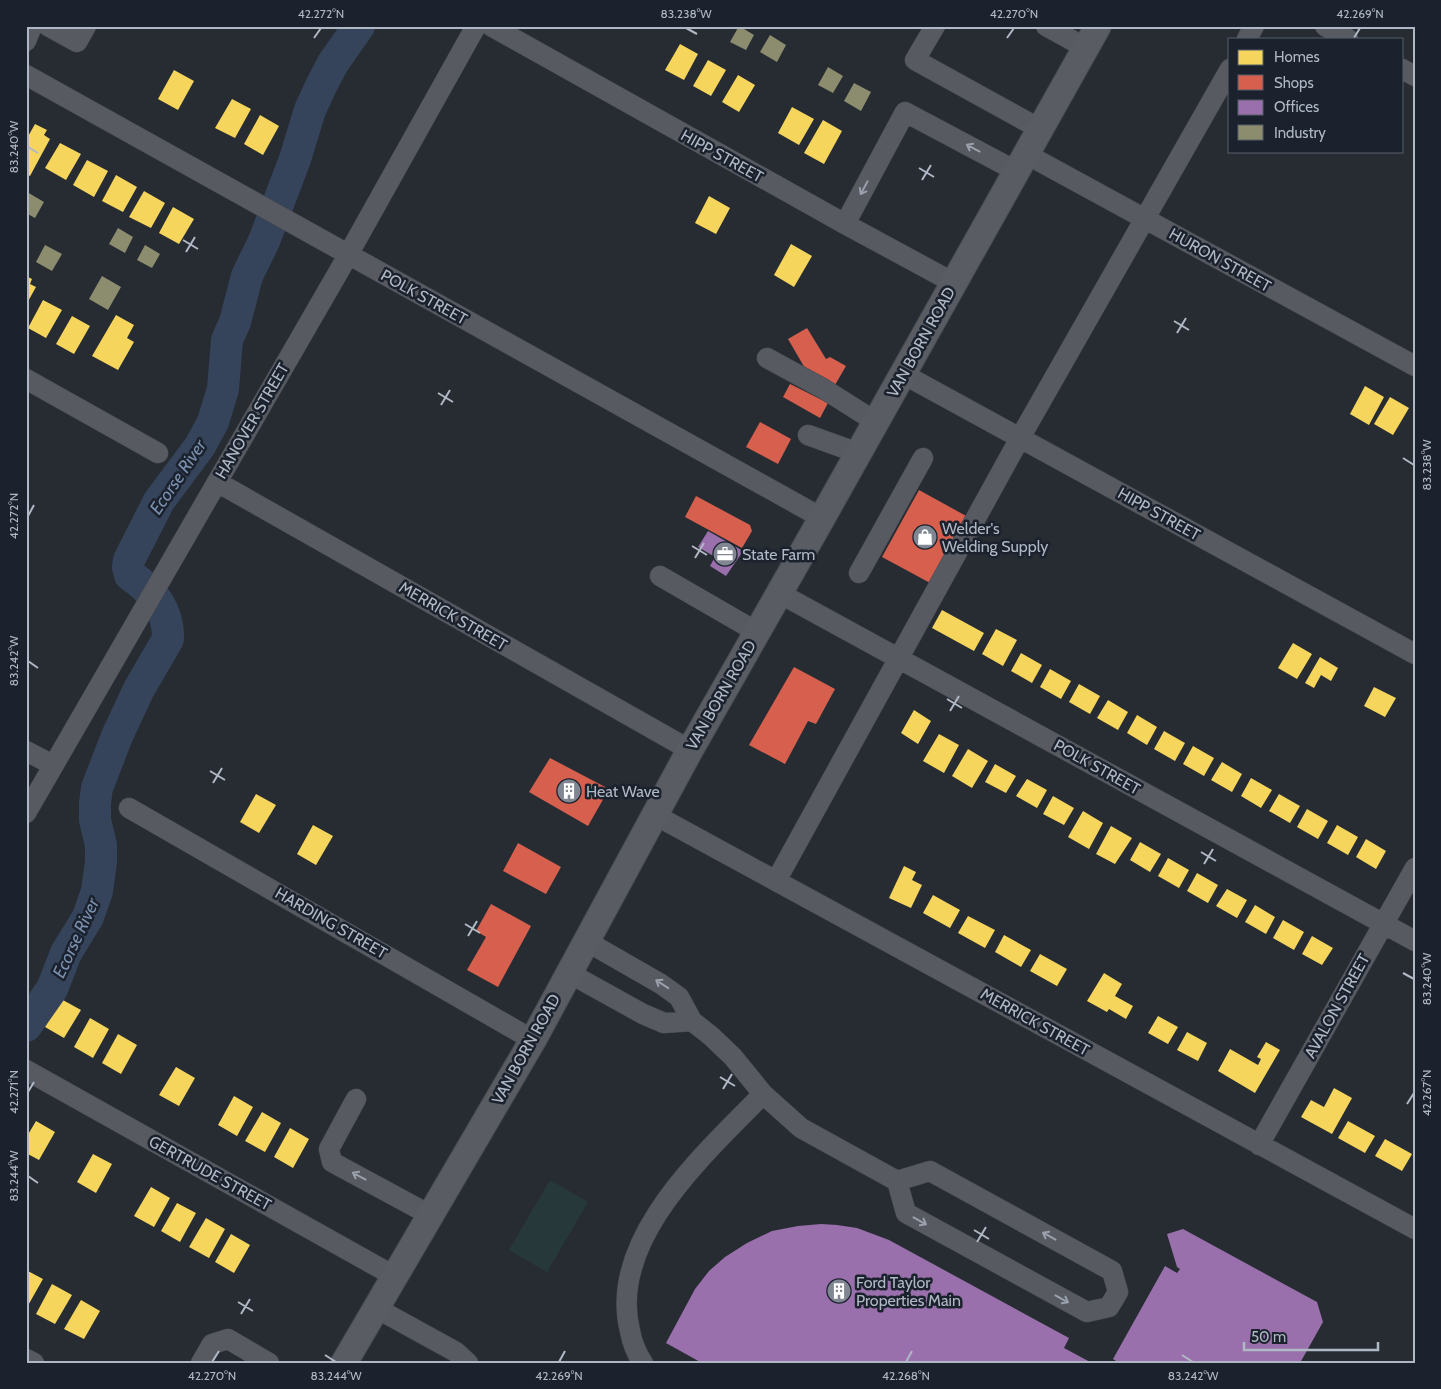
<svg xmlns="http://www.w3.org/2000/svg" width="1441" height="1389" font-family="Cabin,sans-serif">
	<rect width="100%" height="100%" fill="#272c33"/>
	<path fill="#27383b" d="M 550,1180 L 588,1202 L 547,1272 L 509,1250 Z"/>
	<path fill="#f6d55c" d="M 680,44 L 698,54 L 684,80 L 665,70 Z
		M 708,60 L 726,70 L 711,96 L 693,86 Z
		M 174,70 L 194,81 L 178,110 L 158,99 Z
		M 738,75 L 755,85 L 739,112 L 722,102 Z
		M 232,99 L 251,109 L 235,138 L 215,128 Z
		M 792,107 L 814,119 L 799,145 L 778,133 Z
		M 260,115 L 279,126 L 263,155 L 244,144 Z
		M 823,120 L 842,131 L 824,164 L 804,153 Z
		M 35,124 L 47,130 L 44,135 L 50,139 L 30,176 L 26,174 L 26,140 Z
		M 60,143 L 81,154 L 66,180 L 45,168 Z
		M 87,160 L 108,171 L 94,197 L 73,185 Z
		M 116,175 L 137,187 L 123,212 L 102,201 Z
		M 144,191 L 165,203 L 151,228 L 129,217 Z
		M 709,196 L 730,208 L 716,234 L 695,223 Z
		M 173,207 L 194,219 L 179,244 L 159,233 Z
		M 791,244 L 812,256 L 794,287 L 774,275 Z
		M 26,276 L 32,279 L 30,284 L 36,287 L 26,305 Z
		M 43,300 L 62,310 L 46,338 L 28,328 Z
		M 116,315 L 134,325 L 127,338 L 134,342 L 118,370 L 92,356 Z
		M 72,316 L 90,326 L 74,354 L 56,344 Z
		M 1365,386 L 1384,397 L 1369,425 L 1350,414 Z
		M 1390,397 L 1409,408 L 1393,435 L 1374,424 Z
		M 942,610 L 984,633 L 974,651 L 932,628 Z
		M 996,629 L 1017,640 L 1003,666 L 982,654 Z
		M 1293,643 L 1312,654 L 1297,679 L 1278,668 Z
		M 1021,653 L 1042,665 L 1032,683 L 1011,671 Z
		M 1320,657 L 1338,668 L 1331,681 L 1321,675 L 1314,688 L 1305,683 Z
		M 1050,669 L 1071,681 L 1061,699 L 1040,687 Z
		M 1079,684 L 1100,696 L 1090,714 L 1069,702 Z
		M 1374,687 L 1396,698 L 1385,717 L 1364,706 Z
		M 1108,700 L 1128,712 L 1118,730 L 1097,718 Z
		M 914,710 L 931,721 L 918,744 L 901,733 Z
		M 1137,715 L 1157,727 L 1147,745 L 1127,733 Z
		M 1164,731 L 1185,743 L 1175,761 L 1154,749 Z
		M 939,734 L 959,745 L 944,773 L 923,761 Z
		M 1193,746 L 1214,758 L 1204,776 L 1183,764 Z
		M 968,749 L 988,761 L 972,788 L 952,776 Z
		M 1222,762 L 1242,774 L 1232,792 L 1211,780 Z
		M 995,764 L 1016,776 L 1006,793 L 985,782 Z
		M 1251,778 L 1272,790 L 1261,808 L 1241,796 Z
		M 1027,779 L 1047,790 L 1037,808 L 1016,796 Z
		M 256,794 L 276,805 L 259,833 L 240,822 Z
		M 1279,794 L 1300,806 L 1290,823 L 1269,811 Z
		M 1053,796 L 1074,808 L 1064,825 L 1043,814 Z
		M 1307,809 L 1328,821 L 1318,839 L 1297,827 Z
		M 1083,811 L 1103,823 L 1089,849 L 1068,837 Z
		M 313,825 L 333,836 L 316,865 L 297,854 Z
		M 1337,825 L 1358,837 L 1348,855 L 1327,843 Z
		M 1111,826 L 1132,838 L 1115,864 L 1096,854 Z
		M 1366,839 L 1386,851 L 1376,869 L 1356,857 Z
		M 1140,842 L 1161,854 L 1150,872 L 1130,860 Z
		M 1168,858 L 1189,870 L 1179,888 L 1158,876 Z
		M 904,866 L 916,872 L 912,880 L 922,885 L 911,908 L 889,898 Z
		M 1197,873 L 1218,885 L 1208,903 L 1187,891 Z
		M 1227,889 L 1247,900 L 1237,918 L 1216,906 Z
		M 933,895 L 960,910 L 950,928 L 923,913 Z
		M 1255,905 L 1275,917 L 1266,934 L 1245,922 Z
		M 968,916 L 995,930 L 985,948 L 958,933 Z
		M 1283,920 L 1304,932 L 1294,950 L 1273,938 Z
		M 1004,935 L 1031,950 L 1021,967 L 995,952 Z
		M 1312,936 L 1333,948 L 1322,965 L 1302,954 Z
		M 1040,954 L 1067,969 L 1057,986 L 1030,971 Z
		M 1104,973 L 1122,984 L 1115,996 L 1133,1006 L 1126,1019 L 1109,1009 L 1107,1012 L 1087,1001 Z
		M 61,999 L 81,1010 L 64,1038 L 45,1027 Z
		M 1158,1016 L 1178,1027 L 1168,1044 L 1148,1033 Z
		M 90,1018 L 109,1029 L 93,1058 L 74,1047 Z
		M 1187,1032 L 1207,1043 L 1198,1061 L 1177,1050 Z
		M 118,1034 L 137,1045 L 121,1074 L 102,1063 Z
		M 1266,1042 L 1280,1050 L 1255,1093 L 1218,1071 L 1230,1049 L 1258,1065 L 1261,1059 L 1257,1057 Z
		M 176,1067 L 195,1078 L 179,1106 L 159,1095 Z
		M 1334,1088 L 1352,1098 L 1332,1134 L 1301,1117 L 1311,1100 L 1324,1107 Z
		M 234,1096 L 253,1107 L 237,1136 L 218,1125 Z
		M 262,1112 L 281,1123 L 265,1152 L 245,1141 Z
		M 36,1121 L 55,1132 L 39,1160 L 26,1153 L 26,1138 Z
		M 1348,1121 L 1375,1136 L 1365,1153 L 1338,1138 Z
		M 290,1128 L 309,1139 L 293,1168 L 274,1157 Z
		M 1385,1139 L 1412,1154 L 1402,1171 L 1375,1156 Z
		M 93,1154 L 112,1164 L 96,1193 L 77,1182 Z
		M 151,1187 L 170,1198 L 154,1227 L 134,1216 Z
		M 177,1203 L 196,1213 L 180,1242 L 161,1231 Z
		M 206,1218 L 225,1229 L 209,1258 L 189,1247 Z
		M 231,1234 L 250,1245 L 234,1273 L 215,1262 Z
		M 26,1270 L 43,1279 L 26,1309 Z
		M 52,1284 L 72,1295 L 55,1324 L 36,1314 Z
		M 81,1300 L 100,1311 L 84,1339 L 64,1329 Z"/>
	<path fill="#d6604d" d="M 807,328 L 826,359 L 830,357 L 846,366 L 835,385 L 806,370 L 788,339 Z
		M 790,384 L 828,403 L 820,418 L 783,397 Z
		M 760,422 L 791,439 L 778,464 L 746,447 Z
		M 919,490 L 968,517 L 932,584 L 882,557 Z
		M 696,496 L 750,525 L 752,531 L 742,548 L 685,517 Z
		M 794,667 L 835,689 L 816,724 L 808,721 L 785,764 L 749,745 Z
		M 550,758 L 609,789 L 588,826 L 529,792 Z
		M 518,843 L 561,867 L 546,894 L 503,871 Z
		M 491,904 L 531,926 L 498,987 L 467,970 L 486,937 L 476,931 Z"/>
	<path fill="#9970ab" d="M 708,531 L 743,551 L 726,576 L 710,566 L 715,557 L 698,547 Z
		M 821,1224 L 837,1225 L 857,1228 L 889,1240 L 1069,1338 L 1064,1348 L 1092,1363 L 702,1363 L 666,1343 L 695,1289 L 709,1271 L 725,1257 L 747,1243 L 772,1231 L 798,1226 Z
		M 1183,1229 L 1317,1302 L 1323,1322 L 1300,1363 L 1119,1363 L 1113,1359 L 1165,1266 L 1177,1273 L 1180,1269 L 1177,1267 L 1167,1234 Z"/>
	<path fill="#8c8c6e" d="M 739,26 L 754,35 L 746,50 L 730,42 Z
		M 770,35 L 786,45 L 777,62 L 760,52 Z
		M 828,67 L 843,76 L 833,93 L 818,85 Z
		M 854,83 L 871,92 L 861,111 L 844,101 Z
		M 27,192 L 44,202 L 35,218 L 26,213 Z
		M 118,228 L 133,237 L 125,253 L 109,244 Z
		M 45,245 L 62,254 L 52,271 L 36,262 Z
		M 145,245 L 160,254 L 152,268 L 137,260 Z
		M 102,276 L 121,287 L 108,310 L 89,299 Z"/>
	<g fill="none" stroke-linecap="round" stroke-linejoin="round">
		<path stroke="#35445b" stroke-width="32" d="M 26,1026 L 52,989 L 66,953 L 88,917 L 97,891 L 101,862 L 101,845 L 95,820 L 95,803 L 97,788 L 117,736 L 139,689 L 168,639 C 169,611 152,590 130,575 L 128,567 L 129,560 L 159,501 L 200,446 L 213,422 L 223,389 L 227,340 L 235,322 L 247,276 L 264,241 L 295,159 L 310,110 L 321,86 L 333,63 L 359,26"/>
		<defs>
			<path id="minor" d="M 48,26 L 77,42 L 86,26
				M 491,26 L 845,224 L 954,283
				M 935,26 L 915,60 L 1040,129
				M 1046,26 L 1086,48
				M 1325,26 L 1348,39
				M 1247,39 L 1254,26
				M 26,41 L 32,26
				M 1402,69 L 1415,76
				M 26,75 L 822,518
				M 1026,154 L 1415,366
				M 845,224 L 905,112 L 1016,171
				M 767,358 L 824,389 L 876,422
				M 903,374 L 1415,654
				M 26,379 L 158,453
				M 808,435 L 858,453
				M 217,482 L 690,750
				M 859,573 L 923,458
				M 660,576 L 757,632
				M 779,593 L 1415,941
				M 26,751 L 53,765
				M 129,808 L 533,1040
				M 26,813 L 339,271 L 476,26
				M 655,815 L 1415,1229
				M 776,881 L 1020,438 L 1230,69
				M 586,941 L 661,984 L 679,997 L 692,1021 L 711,1036 L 733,1057 L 763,1094 L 801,1128 L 897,1181 L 906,1213 L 1087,1312 L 1109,1307 L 1118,1292 L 1112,1271 L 930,1171 L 897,1181
				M 569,973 L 643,1014 L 664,1023 L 692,1021
				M 26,1070 L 394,1276
				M 356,1099 L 329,1149 L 332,1162 L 430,1215
				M 1259,1145 L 1415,868
				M 376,1308 L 456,1352 L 468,1363
				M 26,1359 L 34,1363
				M 201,1363 L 212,1344 L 228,1339 L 269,1363
				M 643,1363 C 636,1353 632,1342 630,1331 C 607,1239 706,1153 763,1094"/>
			<path id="major" d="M 344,1363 L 533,1040 L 690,750 L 822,518 L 1098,26"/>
		</defs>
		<use href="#minor" stroke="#45484e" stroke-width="21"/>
		<use href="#major" stroke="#444950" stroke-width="28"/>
		<use href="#minor" stroke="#575a61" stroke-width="20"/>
		<use href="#major" stroke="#595d63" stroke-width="26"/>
	</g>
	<defs><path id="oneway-shaft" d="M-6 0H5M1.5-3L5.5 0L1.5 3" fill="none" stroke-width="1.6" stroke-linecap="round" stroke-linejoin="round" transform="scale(1.25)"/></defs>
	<g stroke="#9aa0ac">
		<use href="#oneway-shaft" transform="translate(973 148) rotate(-152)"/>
		<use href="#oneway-shaft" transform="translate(864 188) rotate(118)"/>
		<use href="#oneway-shaft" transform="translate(662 984) rotate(-147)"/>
		<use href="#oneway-shaft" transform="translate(359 1176) rotate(-152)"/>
		<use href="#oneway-shaft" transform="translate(920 1221) rotate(29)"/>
		<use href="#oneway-shaft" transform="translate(1049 1236) rotate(-151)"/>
		<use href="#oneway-shaft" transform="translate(1062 1299) rotate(29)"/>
	</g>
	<path fill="none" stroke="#b0b8c5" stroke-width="2" d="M 686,28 L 697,34M 314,38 L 321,28M 1007,38 L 1014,28M 1354,38 L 1360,28M 28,147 L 38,153M 919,168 L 934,177M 922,180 L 931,165M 183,240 L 198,249M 186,252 L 195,237M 1174,321 L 1189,330M 1177,333 L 1186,318M 438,393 L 453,402M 441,405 L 450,390M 1403,458 L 1414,465M 28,516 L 34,505M 692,546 L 707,555M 695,558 L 704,543M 28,661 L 38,668M 947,699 L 962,708M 950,711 L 959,696M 210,771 L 225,780M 213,783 L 222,768M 1201,852 L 1216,861M 1204,864 L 1213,849M 465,924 L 480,933M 468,936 L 477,921M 1403,973 L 1414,979M 720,1077 L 735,1086M 723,1089 L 732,1074M 28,1092 L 34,1082M 1407,1104 L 1414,1093M 28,1176 L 38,1183M 974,1230 L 989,1239M 977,1242 L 986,1227M 238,1302 L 253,1311M 241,1314 L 250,1299M 325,1355 L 336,1362M 1182,1355 L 1193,1362M 212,1362 L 219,1351M 559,1362 L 565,1351M 906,1362 L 912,1351"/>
	<defs>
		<symbol id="shop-disc" viewBox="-11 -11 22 22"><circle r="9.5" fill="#808792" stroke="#1b222e"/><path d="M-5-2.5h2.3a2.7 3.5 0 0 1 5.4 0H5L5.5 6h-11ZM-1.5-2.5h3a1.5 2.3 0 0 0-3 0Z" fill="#fff"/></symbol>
		<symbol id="office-disc" viewBox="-11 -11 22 22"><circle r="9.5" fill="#808792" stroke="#1b222e"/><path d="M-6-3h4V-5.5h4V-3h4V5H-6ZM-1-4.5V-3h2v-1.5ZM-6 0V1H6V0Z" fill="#fff"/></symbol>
		<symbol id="building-disc" viewBox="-11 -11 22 22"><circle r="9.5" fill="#808792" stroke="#1b222e"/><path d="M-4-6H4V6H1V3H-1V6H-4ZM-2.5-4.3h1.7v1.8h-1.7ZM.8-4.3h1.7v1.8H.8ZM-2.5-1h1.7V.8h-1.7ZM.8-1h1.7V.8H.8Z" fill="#fff"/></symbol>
	</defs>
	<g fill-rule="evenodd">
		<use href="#shop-disc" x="911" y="523" width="28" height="28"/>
		<use href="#office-disc" x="711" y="540" width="28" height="28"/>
		<use href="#building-disc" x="555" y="777" width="28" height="28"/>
		<use href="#building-disc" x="825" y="1277" width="28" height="28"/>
	</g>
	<g text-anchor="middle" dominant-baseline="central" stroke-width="5" stroke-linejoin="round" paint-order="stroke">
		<g font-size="16" fill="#b0b8c5" stroke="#1b222e">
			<text transform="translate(722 156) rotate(29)">HIPP STREET</text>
			<text transform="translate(1220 260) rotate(29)">HURON STREET</text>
			<text transform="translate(424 297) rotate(29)">POLK STREET</text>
			<text transform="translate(921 342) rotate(-61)">VAN BORN ROAD</text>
			<text transform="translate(252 421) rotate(-60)">HANOVER STREET</text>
			<text transform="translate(1159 514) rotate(29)">HIPP STREET</text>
			<text transform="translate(453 616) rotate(30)">MERRICK STREET</text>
			<text transform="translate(721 695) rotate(-60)">VAN BORN ROAD</text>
			<text transform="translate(1097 767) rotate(29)">POLK STREET</text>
			<text transform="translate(331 923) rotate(30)">HARDING STREET</text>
			<text transform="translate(1337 1006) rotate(-61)">AVALON STREET</text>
			<text transform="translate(1035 1022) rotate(29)">MERRICK STREET</text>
			<text transform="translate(526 1049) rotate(-61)">VAN BORN ROAD</text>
			<text transform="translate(210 1173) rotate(29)">GERTRUDE STREET</text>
		</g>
		<g font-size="16" fill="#b0b8c5" stroke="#1b222e" text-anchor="start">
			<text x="942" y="528">Welder's<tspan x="942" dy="18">Welding Supply</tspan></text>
			<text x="742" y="554">State Farm</text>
			<text x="586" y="791">Heat Wave</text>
			<text x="856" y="1282">Ford Taylor<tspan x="856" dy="18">Properties Main</tspan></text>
		</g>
		<g font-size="18" font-style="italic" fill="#798eac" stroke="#1b222e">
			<text transform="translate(178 477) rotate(-56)">Ecorse River</text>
			<text transform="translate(76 938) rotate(-65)">Ecorse River</text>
		</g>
	</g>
	<rect width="1441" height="1389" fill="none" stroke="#1b222e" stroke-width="55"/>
	<rect x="1228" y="38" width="175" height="115" fill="#1b222e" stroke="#575e6a"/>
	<rect x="1238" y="50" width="25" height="15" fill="#f6d55c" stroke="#575e6a"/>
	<text x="1274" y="62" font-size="15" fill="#b0b8c5">Homes</text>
	<rect x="1238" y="75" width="25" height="15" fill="#d6604d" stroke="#575e6a"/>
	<text x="1274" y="88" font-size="15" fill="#b0b8c5">Shops</text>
	<rect x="1238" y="100" width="25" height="15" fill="#9970ab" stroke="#575e6a"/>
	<text x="1274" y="112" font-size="15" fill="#b0b8c5">Offices</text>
	<rect x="1238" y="125" width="25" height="15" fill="#8c8c6e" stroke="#575e6a"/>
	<text x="1274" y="138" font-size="15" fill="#b0b8c5">Industry</text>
	<path d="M1244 1342v8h134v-8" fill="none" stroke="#b0b8c5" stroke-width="2.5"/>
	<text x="1251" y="1342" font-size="15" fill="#b0b8c5" stroke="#1b222e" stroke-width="4" paint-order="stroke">50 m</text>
	<rect x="28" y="28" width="1386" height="1334" fill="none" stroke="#b0b8c5" stroke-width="2"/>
	<g font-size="12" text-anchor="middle" fill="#b0b8c5">
		<text x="321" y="18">42.272°N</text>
		<text x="686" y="18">83.238°W</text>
		<text x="1014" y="18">42.270°N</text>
		<text x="1360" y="18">42.269°N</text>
		<text transform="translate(14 147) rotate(-90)" y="4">83.240°W</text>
		<text transform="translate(1427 465) rotate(-90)" y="4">83.238°W</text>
		<text transform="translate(14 516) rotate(-90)" y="4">42.272°N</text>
		<text transform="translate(14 661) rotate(-90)" y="4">83.242°W</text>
		<text transform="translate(1427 979) rotate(-90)" y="4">83.240°W</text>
		<text transform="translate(14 1092) rotate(-90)" y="4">42.271°N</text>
		<text transform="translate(1427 1093) rotate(-90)" y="4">42.267°N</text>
		<text transform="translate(14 1176) rotate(-90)" y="4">83.244°W</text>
		<text x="212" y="1380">42.270°N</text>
		<text x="336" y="1380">83.244°W</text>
		<text x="559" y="1380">42.269°N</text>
		<text x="906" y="1380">42.268°N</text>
		<text x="1193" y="1380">83.242°W</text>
	</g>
</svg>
